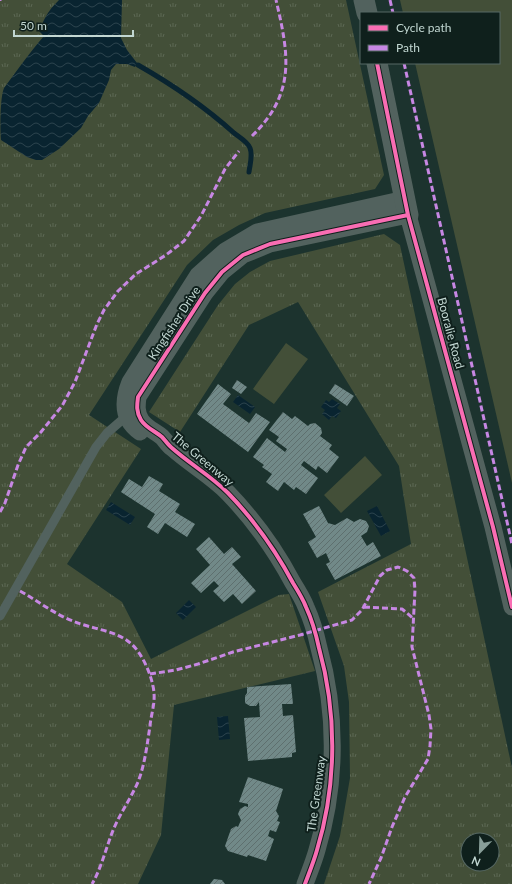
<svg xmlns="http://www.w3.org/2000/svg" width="512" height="884" font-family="Lato,sans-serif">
	<defs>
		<pattern id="grass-tufts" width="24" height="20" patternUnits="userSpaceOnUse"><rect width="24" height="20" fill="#434f38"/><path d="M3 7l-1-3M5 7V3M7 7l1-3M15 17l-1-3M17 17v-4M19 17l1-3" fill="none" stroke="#5c6854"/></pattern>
		<pattern id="water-waves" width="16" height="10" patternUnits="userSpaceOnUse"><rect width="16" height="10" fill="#092430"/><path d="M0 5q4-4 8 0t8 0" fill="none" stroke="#2b434d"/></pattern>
		<pattern id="building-hatch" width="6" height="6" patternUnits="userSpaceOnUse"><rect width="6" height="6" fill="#718988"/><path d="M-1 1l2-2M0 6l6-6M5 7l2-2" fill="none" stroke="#5e6f6e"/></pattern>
	</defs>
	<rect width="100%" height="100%" fill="#1c332e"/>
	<path fill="url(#grass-tufts)" fill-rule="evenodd" d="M 0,0 L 346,0 L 384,175 L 375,189 L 265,213 L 239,225 L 213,240 L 187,265 L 89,415 L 141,449 L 67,564 L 122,602 L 151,659 L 279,595 L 289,594 L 315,671 L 174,705 L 161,835 L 138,884 L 0,884 Z
		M 384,234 L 400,245 L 512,768 L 512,884 L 324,884 L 340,836 L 350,778 L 349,702 L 344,666 L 318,592 L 411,544 L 399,466 L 298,302 L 249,325 L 180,432 L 149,412 L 218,305 L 235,284 L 250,272 L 270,261 ZM 468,840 L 492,840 L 492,864 L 468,864 Z"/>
	<path fill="#434f38" d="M 400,0 L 512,0 L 512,483 L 415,63 L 499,63 L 499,13 L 403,13 Z
		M 286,343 L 308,359 L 274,404 L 253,389 Z
		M 365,456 L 382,475 L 341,513 L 324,495 Z"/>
	<path fill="url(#water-waves)" d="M 59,0 L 122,0 L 121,38 L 127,50 L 137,63 L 135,67 L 127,64 L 116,64 L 111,70 L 109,80 L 99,103 L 88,116 L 81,128 L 59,149 L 42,160 L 36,160 L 27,157 L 1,140 C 0,129 0,97 4,88 C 17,71 29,53 44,36 L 39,31 C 46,16 47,12 59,0 Z
		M 238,395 L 255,407 L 250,414 L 233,402 Z
		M 332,399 L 340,404 L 337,408 L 341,411 L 336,418 L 332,416 L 329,420 L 322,414 L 325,410 L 321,407 L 326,400 L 329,402 Z
		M 111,502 L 135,517 L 130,525 L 106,510 Z
		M 377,506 L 390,531 L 381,536 L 367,511 Z
		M 189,600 L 196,607 L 183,620 L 176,613 Z
		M 228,716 L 230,739 L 219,740 L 217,717 Z"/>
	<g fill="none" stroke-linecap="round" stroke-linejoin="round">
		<path stroke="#092430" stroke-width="5" d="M 138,65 C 173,85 204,106 234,133 C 239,137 248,142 250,148 C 253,155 250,164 249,172"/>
	</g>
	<path fill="url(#building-hatch)" d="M 237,380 L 247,387 L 241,394 L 232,388 Z
		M 218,384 L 231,394 L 223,404 L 249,423 L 256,413 L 270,422 L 248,452 L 197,414 Z
		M 335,384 L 354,396 L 347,406 L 329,393 Z
		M 283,412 L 292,419 L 295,416 L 308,426 L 310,424 L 315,423 L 321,428 L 322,433 L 320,436 L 332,445 L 329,449 L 339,457 L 327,473 L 318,466 L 316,470 L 304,461 L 301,465 L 318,478 L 306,494 L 296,487 L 294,490 L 284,482 L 278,491 L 266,482 L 272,474 L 262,467 L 264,465 L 253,457 L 267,438 L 285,452 L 287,449 L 276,441 L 279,437 L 269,430 Z
		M 149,476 L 163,484 L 159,491 L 180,504 L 175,512 L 195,524 L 187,537 L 165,523 L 158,534 L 147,527 L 155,514 L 121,492 L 129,479 L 142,487 Z
		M 319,506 L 328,523 L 335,525 L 347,518 L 354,522 L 360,519 L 366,521 L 369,526 L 367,532 L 361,536 L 367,546 L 373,542 L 381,556 L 335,580 L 326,564 L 330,562 L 326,553 L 317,558 L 308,542 L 316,537 L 303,514 Z
		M 209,537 L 224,554 L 232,547 L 241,557 L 232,564 L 256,591 L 242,604 L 233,594 L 224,602 L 213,591 L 219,586 L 214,581 L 201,593 L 191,583 L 210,565 L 196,549 Z
		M 291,684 L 293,704 L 282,704 L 283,716 L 293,715 L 296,752 L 292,753 L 292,757 L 248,761 L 244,718 L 260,717 L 259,702 L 256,706 L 250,706 L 245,703 L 245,696 L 247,693 L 247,687 Z
		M 248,777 L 283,789 L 276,811 L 279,816 L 277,821 L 280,822 L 276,832 L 270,830 L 268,836 L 274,839 L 266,861 L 248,855 L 247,857 L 228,851 L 225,846 L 231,829 L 236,826 L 238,827 L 241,820 L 238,814 L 240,809 L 245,806 L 248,807 L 248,804 L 239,802 Z
		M 214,879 L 222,880 L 225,884 L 210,884 Z"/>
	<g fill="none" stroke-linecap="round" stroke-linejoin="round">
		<path stroke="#52625e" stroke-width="9" d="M 0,616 L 96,447 L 107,433 L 122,420 L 131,417"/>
		<path stroke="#52625e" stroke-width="17" d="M 140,432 C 122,419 122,402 130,382 L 198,275 L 225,251 L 257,232 L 405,199
			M 305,884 C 309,873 314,861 317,850 C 337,784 337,713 319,648 C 316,634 312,620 306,607 C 303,599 298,591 293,583 C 276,551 254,520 228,493 C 211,476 190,464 172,448 C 168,445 165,440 162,437 C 155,431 146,428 141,420 C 136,412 137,405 138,397 L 205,293 L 222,272 L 243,255 L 270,244 L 408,215 L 493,527 L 512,607"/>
		<path stroke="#52625e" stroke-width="21" d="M 364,0 L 367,13
			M 377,63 L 408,215"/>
		<path stroke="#c787e3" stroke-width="3" stroke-dasharray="6 3" stroke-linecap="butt" d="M 390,0 L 393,13
			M 0,1 L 0,0
			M 404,63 L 512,544
			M 252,136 C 296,93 289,55 276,0
			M 0,512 L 5,503 L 18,465 L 26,447 L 41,432 L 62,406 L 75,382 L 97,324 L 104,310 L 118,291 L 136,274 L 166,255 L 184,241 L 201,216 L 225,169 L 239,151
			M 20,591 C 38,601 54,614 73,621 C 91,629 114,630 129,642 C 142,651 153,678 154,693 C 155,704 151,715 150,726 C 147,745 145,764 138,782 C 131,798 121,812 114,828 C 106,847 102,867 92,884
			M 364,607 L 402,609 L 414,619
			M 150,674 L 176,670 L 198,664 L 233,652 L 300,635 L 352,620 L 362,610 L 380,576 L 387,570 L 398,567 L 407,571 L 414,578 L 415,590 L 412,647 L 429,715 L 431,729 L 430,746 L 428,759 L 405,797 L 392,827 L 381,858 L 369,884"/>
		<defs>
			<path id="cycleway" d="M 377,63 L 408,215 L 493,527 L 512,607
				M 305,884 C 309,873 314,861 317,850 C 337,784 337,713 319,648 C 316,634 312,620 306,607 C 303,599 298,591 293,583 C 276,551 254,520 228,493 C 211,476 190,464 172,448 C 168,445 165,440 162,437 C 155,431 146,428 141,420 C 136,412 137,405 138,397 L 205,293 L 222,272 L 243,255 L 270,244 L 408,215"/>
		</defs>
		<use href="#cycleway" stroke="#0f201c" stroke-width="6"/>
		<use href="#cycleway" stroke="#f96db3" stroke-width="4"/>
	</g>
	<g text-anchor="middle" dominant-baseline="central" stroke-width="4" stroke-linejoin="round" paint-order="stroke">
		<g font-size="12" fill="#c2d7d2" stroke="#0f201c">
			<text transform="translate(174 323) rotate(-57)">Kingfisher Drive</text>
			<text transform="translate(451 333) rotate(75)">Booralie Road</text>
			<text transform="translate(203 459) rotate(40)">The Greenway</text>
			<text transform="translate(316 794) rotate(-82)">The Greenway</text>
		</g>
	</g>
	<rect x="360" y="12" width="140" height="52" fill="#0f201c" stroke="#576965"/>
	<rect x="368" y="25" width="20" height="6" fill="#f96db3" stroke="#576965"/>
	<text x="396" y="32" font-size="12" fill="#c2d7d2">Cycle path</text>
	<rect x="368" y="45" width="20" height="6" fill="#c787e3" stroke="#576965"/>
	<text x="396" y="52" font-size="12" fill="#c2d7d2">Path</text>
	<g transform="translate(480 852) rotate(203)"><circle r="19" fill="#0f201c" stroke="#576965"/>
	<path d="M0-3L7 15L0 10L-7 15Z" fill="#889e99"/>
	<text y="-6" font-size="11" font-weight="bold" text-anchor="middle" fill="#c2d7d2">N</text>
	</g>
	<path d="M14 30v6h119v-6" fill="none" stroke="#c2d7d2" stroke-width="2"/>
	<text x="20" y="30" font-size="12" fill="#c2d7d2" stroke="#0f201c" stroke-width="3" paint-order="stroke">50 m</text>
</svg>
